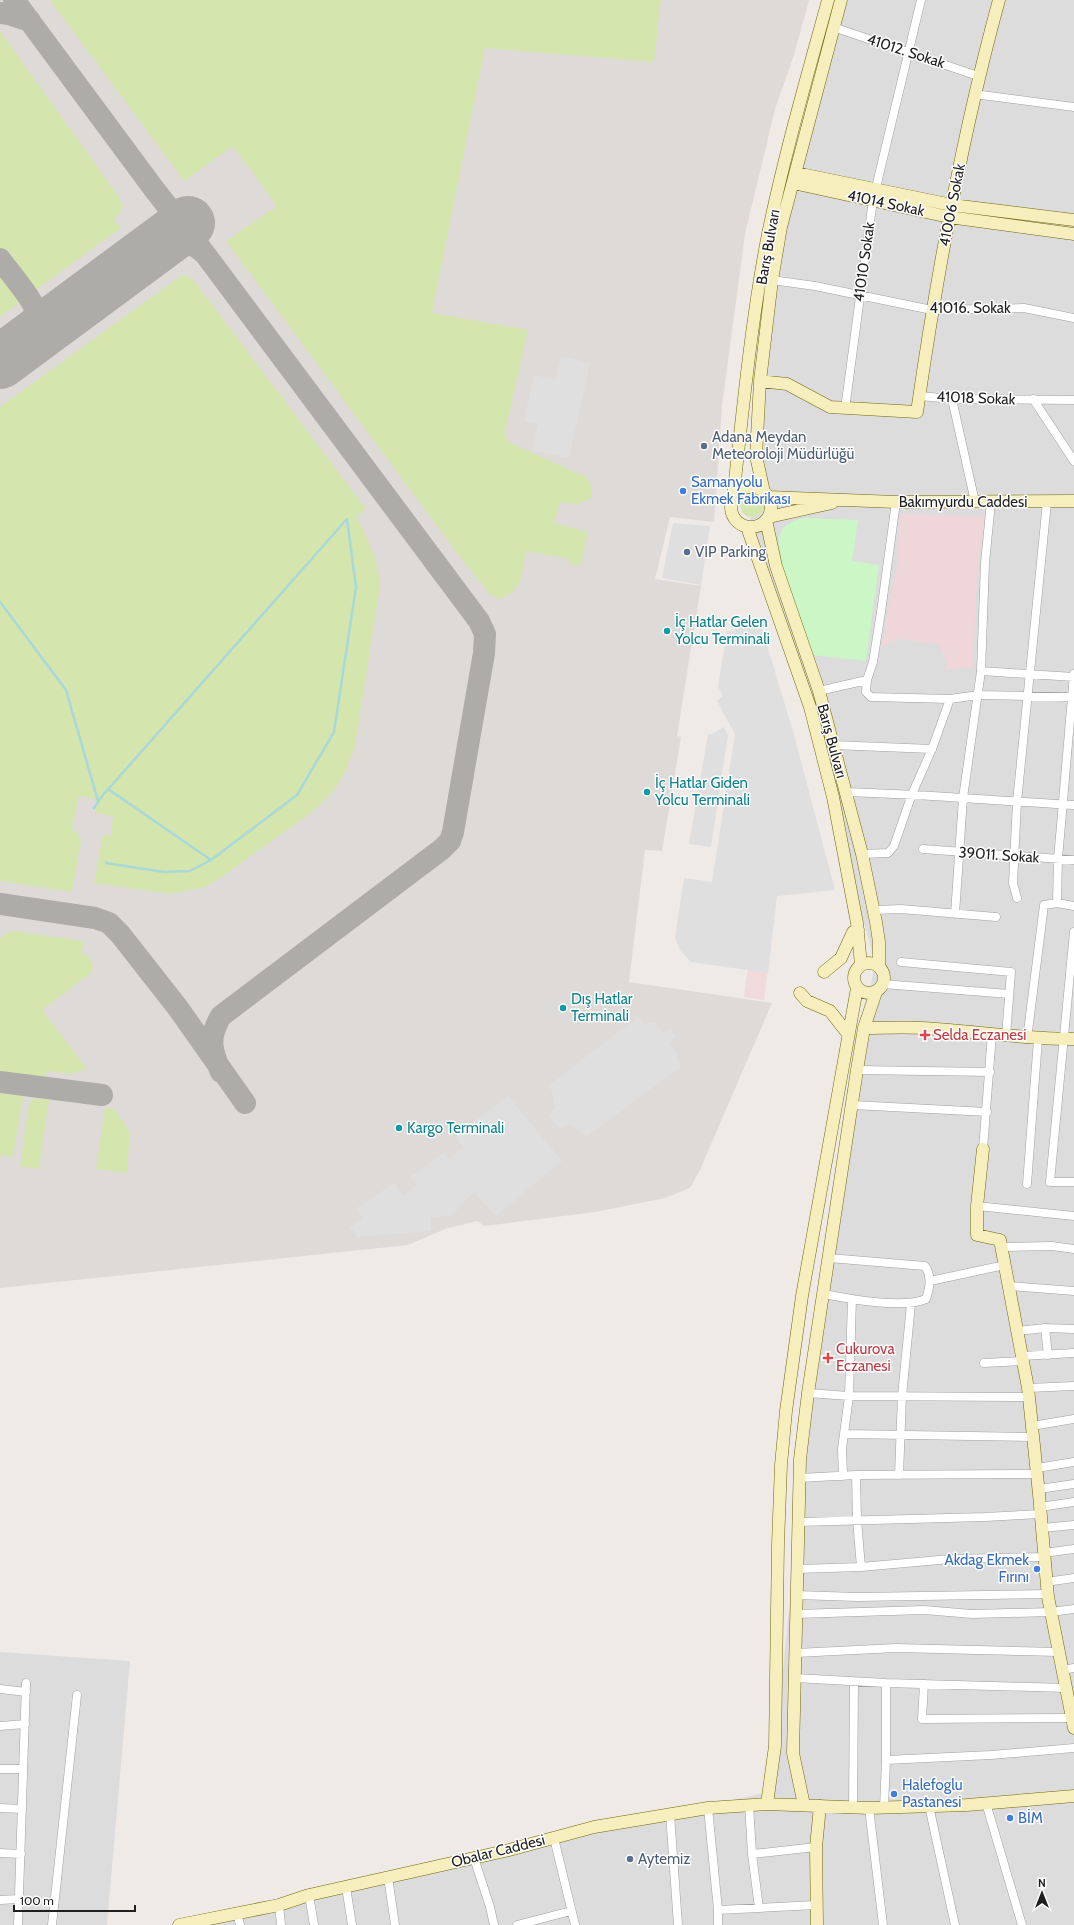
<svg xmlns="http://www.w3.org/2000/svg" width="1074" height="1925" font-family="Cabin,sans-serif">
	<rect width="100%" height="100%" fill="#efeae5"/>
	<path fill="#dddcdc" d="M 846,0 L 1074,0 L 1074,1925 L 198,1925 L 771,1791 L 826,1236 L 875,962 L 748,510 L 790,182 Z
		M 0,1652 L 130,1661 L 107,1925 L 0,1925 Z"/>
	<path fill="#efd6d9" d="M 900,514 L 985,516 L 977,574 L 973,667 L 945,670 L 947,663 L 939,644 L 895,639 L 881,648 L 897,566 Z"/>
	<path fill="#f0dbda" d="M 748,967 L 768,969 L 764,1000 L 744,997 Z"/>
	<path fill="#dedad7" d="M 0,0 L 809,0 L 794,55 L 775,109 L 745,234 L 722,406 L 714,522 L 670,517 L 655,579 L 701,586 L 677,736 L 681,737 L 662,851 L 645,850 L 629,982 L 772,1003 L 699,1172 L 690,1188 L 665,1198 L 595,1212 L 485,1226 L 477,1221 L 445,1229 L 408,1245 L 0,1288 Z"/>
	<path fill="#d4e6ae" d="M 50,0 L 661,0 L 654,62 L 485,48 L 432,313 L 528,330 L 505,432 L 508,442 L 586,477 L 592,487 L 591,499 L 577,504 L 560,502 L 554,523 L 588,532 L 580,566 L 570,565 L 570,559 L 526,551 C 522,572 524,590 500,599 L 491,596 L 457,553 L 226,241 L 277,206 L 233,146 L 184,181 Z
		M 0,31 L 119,197 L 123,208 L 114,220 L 121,228 L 36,290 L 25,286 L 0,251 Z
		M 0,266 L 19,292 L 19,303 L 0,317 Z
		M 182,275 L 188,276 L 195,282 L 366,509 L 356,517 C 369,539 378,560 380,586 L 355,746 L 346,770 L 334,790 L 316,809 L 223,876 L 206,887 L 170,894 L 94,883 L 103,835 L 111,836 L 113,816 L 95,813 L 96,799 L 79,796 L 72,829 L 78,834 L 81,841 L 72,892 L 0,881 L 0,407 Z
		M740 505a12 12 0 1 1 24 0a12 12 0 1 1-24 0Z
		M 12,931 L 84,941 L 82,952 C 91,958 95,962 91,973 L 42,1010 L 87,1069 L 69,1074 L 47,1071 L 45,1082 L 0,1074 L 0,939 L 3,935 Z
		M 0,1091 L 23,1096 L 13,1157 L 0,1155 Z
		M 32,1099 L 49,1099 L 39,1169 L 20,1166 L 28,1109 Z
		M 105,1107 L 114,1109 L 130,1132 L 127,1173 L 96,1169 Z"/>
	<path fill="#cbf6c5" d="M 803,518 L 858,520 L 852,561 L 879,565 L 866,661 L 812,655 L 779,554 C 777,532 781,524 803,518 Z"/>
	<path fill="#dfdfdf" d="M 561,356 L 590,363 L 569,458 L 532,450 L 538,424 L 524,421 L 534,375 L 555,380 Z
		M 673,523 L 710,526 L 701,585 L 662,578 Z
		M 730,617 L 750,621 L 759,619 L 793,731 L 835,890 L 777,896 L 768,973 L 691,962 L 680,950 L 675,938 L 684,878 L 712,882 L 735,734 L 717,701 L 723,696 L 718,687 L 727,631 L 735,631 Z
		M 724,727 L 728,735 L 711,847 L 689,844 L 708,734 L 712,734 Z
		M 638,1017 L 645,1024 L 654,1022 L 663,1033 L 670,1029 L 677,1036 L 670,1043 L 675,1050 L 681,1067 L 587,1136 L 569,1124 L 559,1129 L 549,1115 L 555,1108 L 552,1092 L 549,1085 Z
		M 508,1096 L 562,1161 L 496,1216 L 474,1192 L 451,1216 L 431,1217 L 431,1231 L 357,1237 L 350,1227 L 363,1218 L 357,1208 L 394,1183 L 403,1196 L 417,1185 L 410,1177 L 444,1153 L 449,1159 L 463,1148 L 455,1136 Z"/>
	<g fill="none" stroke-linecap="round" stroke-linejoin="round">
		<path stroke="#a8d8da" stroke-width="2.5" d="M 0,602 L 66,690 L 98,801
			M 94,808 L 103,795 L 347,519 L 356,587 L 334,732 L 297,795 L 211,860
			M 106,863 L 164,872 L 190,871 L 211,860 L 108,789"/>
		<path stroke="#aeaca9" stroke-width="22" d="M 14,0 L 154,189 L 205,254 C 187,237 172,241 151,251 L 167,236 L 172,227 L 169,208
			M 0,13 L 9,14 L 30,21
			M 205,254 L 479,621 L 485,634 L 484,653 L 453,832 L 450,841 L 442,849 L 221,1016 C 208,1038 211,1049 221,1072
			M 0,259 C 7,269 31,297 34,307 C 38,318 35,330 30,340
			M 0,904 L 95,918 L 109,923 L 120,934 L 178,1008 L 245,1103
			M 0,1082 L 102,1095"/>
		<path stroke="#aeaca9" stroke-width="54" d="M 0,362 L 188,223"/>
		<defs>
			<path id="street" d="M 833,27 L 978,76
				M 974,94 L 1074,107
				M 772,280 L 815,286 L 932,310 L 1024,308 L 1074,318
				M 920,396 L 952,399 L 1074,400
				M 952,399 L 975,502
				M 1033,399 L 1074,461
				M 845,409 L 873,200 L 921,0
				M 896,502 L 881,612 L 873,662 L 867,680 L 866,692 L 871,697 L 950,699 L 978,695 L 1074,697
				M 981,671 L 1074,677
				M 819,691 L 867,680
				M 833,745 L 932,749
				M 845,792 C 922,794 998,801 1074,805
				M 923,849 L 1074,860
				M 862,854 L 888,853 L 894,846 L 912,794 L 932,749 L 950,699
				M 1017,898 L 1013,883 L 1017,802 L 1047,502
				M 1057,903 L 1074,906
				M 874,910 L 901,909 L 996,917
				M 955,914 L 963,798 L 981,671 L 985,563 L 991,502
				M 1074,932 L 1050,1182 L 1074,1182
				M 901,962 L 1011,972 L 1006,1036
				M 883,984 L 1009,994
				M 1027,1039 L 1044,905 L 1057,903 L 1058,859 L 1074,674
				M 857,1070 L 990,1072
				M 853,1105 L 987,1112
				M 983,1149 L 992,1034
				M 1027,1184 L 1038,1039
				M 977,1206 L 1074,1216
				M 1001,1247 L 1052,1246 L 1074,1249
				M 930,1281 L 1005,1265
				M 1009,1286 L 1074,1291
				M 824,1294 C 849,1299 903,1309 926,1299 C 930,1287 932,1276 925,1266 L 829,1258
				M 1045,1328 L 1048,1355
				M 1018,1331 L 1045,1328 L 1074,1329
				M 1022,1356 L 1074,1353
				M 984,1363 L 1023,1361
				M 1028,1388 L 1074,1386
				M 808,1393 L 849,1396 L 1029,1397
				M 1032,1426 L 1074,1419
				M 844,1434 L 1033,1437
				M 1037,1468 L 1074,1462
				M 856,1475 L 857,1520 L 861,1567
				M 899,1475 L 902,1396 L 911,1304
				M 843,1476 L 842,1449 L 849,1396 L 852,1299
				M 799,1478 L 856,1475 L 1037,1474
				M 1039,1489 L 1074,1484
				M 1040,1507 L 1074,1502
				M 798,1522 L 985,1517 L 1041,1514
				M 1042,1528 L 1074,1525
				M 1044,1553 L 1074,1549
				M 798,1569 L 861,1567 L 950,1559 L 1044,1557
				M 1046,1582 L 1074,1578
				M 797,1595 L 857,1597 L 1047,1594
				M 796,1614 L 924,1610 L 972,1614 L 1051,1612 L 1074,1609
				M 796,1653 L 896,1648 L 1059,1652
				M 1062,1670 L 1074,1668
				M 795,1678 L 886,1683 L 1066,1688
				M 924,1684 L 922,1719 L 1072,1718
				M 0,1689 L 26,1692
				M 0,1726 L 25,1724
				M 886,1760 L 991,1755 L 1074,1748
				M 0,1769 L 23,1769
				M 986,1803 L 1022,1925
				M 749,1804 L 752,1854 L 759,1908
				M 929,1806 L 955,1925
				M 0,1808 L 22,1809
				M 708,1808 L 718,1910 L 816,1905
				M 869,1808 L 883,1925
				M 884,1808 L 886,1760 L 886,1683
				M 853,1809 L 854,1682
				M 670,1814 L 678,1925
				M 554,1838 L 575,1925
				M 0,1853 L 21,1854
				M 752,1854 L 816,1847
				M 474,1858 L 490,1907 L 494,1925
				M 388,1877 L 395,1925
				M 346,1887 L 352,1925
				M 309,1895 L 314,1925
				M 0,1900 L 19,1899
				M 279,1905 L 281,1925
				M 718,1910 L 718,1925
				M 237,1912 L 240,1925
				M 18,1925 L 26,1683
				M 52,1925 L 77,1695
				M 517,1925 L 571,1911"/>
			<path id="secondary" d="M 796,173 L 952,205 L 1074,220
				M 793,183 L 949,217 L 1074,234
				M 760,381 L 787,384 L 830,407 L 917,412 C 937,273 962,135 999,0
				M731 507a20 20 0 1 1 40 0a20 20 0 1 1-40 0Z
				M 764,492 L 756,456 L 760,381 L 772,280 L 781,227 L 841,0
				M 768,497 L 896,502 L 1074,501
				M 733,498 C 743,410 751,321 768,234 C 784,156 807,77 828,0
				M 769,517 L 832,503
				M 766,520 L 776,566 L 819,691 L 862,854 L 876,922 L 879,942 L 879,967
				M 747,527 L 810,707 L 833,797 L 857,923 L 861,965
				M854 978a15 15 0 1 1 30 0a15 15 0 1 1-30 0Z
				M 824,972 L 841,958 L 853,932 L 858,930
				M 800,993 L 807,1001 L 830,1011 L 848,1034
				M 864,1028 C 883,1028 903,1027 922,1028 C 973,1031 1023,1039 1074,1039
				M 983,1149 L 977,1206 L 977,1235 L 1000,1240 L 1028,1388 L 1039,1494 L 1048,1597 L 1074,1728
				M 767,1804 L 775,1746 L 778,1544 L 781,1465 L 786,1411 L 802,1296 L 857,988
				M 804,1805 L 793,1753 L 800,1459 L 808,1393 L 857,1070 L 864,1028 L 876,992
				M 179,1925 L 279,1905 L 309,1895 L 505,1851 L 594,1827 L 708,1808 L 767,1804 L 869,1808 L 967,1805 L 1074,1796
				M 817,1925 L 816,1847 L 820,1806"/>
		</defs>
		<use href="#street" stroke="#a0a0a0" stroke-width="9"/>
		<use href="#secondary" stroke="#70680b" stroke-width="13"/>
		<use href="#street" stroke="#fff" stroke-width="8"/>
		<use href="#secondary" stroke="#f6eebd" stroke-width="12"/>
	</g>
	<g fill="#5c6f8a" stroke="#fff" stroke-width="1.5">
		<circle cx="704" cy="446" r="4"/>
		<circle cx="687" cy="552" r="4"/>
		<circle cx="630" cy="1859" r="4"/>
	</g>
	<g fill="#3f7fe0" stroke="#fff" stroke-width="1.5">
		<circle cx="683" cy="491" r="4"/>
		<circle cx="1037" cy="1569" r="4"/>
		<circle cx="894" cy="1794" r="4"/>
		<circle cx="1010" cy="1818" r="4"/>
	</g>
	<g fill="#0f9aa8" stroke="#fff" stroke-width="1.5">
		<circle cx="667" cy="631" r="4"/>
		<circle cx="647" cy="792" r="4"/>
		<circle cx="563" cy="1008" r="4"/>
		<circle cx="399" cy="1128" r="4"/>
	</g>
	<g fill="#e0444e" stroke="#fff" stroke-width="1.5">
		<path d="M923 1029h4v4h4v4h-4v4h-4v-4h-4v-4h4z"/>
		<path d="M826 1352h4v4h4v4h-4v4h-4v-4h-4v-4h4z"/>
	</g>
	<g text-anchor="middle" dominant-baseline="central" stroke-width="3" stroke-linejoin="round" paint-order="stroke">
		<g font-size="15" fill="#1f1f1f" stroke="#fff">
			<text transform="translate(906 51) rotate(18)">41012. Sokak</text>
			<text transform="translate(886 203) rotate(12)">41014 Sokak</text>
			<text transform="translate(952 205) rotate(-79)">41006 Sokak</text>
			<text transform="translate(768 247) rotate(-80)">Barış Bulvarı</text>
			<text transform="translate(864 262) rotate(-82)">41010 Sokak</text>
			<text x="970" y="308">41016. Sokak</text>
			<text transform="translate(976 398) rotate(2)">41018 Sokak</text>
			<text x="963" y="502">Bakımyurdu Caddesi</text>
			<text transform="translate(832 741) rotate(75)">Barış Bulvarı</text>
			<text transform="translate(999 855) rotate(4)">39011. Sokak</text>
			<text transform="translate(498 1851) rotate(-14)">Obalar Caddesi</text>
		</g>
		<g font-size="15" fill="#4e5e75" stroke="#fff" text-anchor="start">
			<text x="712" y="437">Adana Meydan<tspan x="712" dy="17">Meteoroloji Müdürlüğü</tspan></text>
			<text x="695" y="552">VIP Parking</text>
			<text x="638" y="1859">Aytemiz</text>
		</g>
		<g font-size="15" fill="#366cbe" stroke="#fff" text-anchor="start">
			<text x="691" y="482">Samanyolu<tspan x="691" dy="17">Ekmek Fabrikası</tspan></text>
			<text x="1029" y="1560" text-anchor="end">Akdag Ekmek<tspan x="1029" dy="17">Fırını</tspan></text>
			<text x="902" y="1785">Halefoglu<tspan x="902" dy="17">Pastanesi</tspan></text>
			<text x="1018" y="1818">BİM</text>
		</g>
		<g font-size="15" fill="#0d838f" stroke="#fff" text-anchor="start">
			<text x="675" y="622">İç Hatlar Gelen<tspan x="675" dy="17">Yolcu Terminali</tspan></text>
			<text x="655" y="783">İç Hatlar Giden<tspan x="655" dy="17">Yolcu Terminali</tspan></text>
			<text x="571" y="999">Dış Hatlar<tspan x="571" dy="17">Terminali</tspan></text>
			<text x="407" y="1128">Kargo Terminali</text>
		</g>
		<g font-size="15" fill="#be3a42" stroke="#fff" text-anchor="start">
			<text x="933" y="1035">Selda Eczanesi</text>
			<text x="836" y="1349">Cukurova<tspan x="836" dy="17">Eczanesi</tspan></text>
		</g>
	</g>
	<g transform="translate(1042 1893)" stroke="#ffffff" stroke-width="3" paint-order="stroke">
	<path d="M0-3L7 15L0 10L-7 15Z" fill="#1f1f1f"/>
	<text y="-6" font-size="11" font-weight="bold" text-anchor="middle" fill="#1f1f1f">N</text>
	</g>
	<path d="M14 1905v6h121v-6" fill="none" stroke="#1f1f1f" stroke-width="2"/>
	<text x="20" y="1905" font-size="12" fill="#1f1f1f" stroke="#ffffff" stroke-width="3" paint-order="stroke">100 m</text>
</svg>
